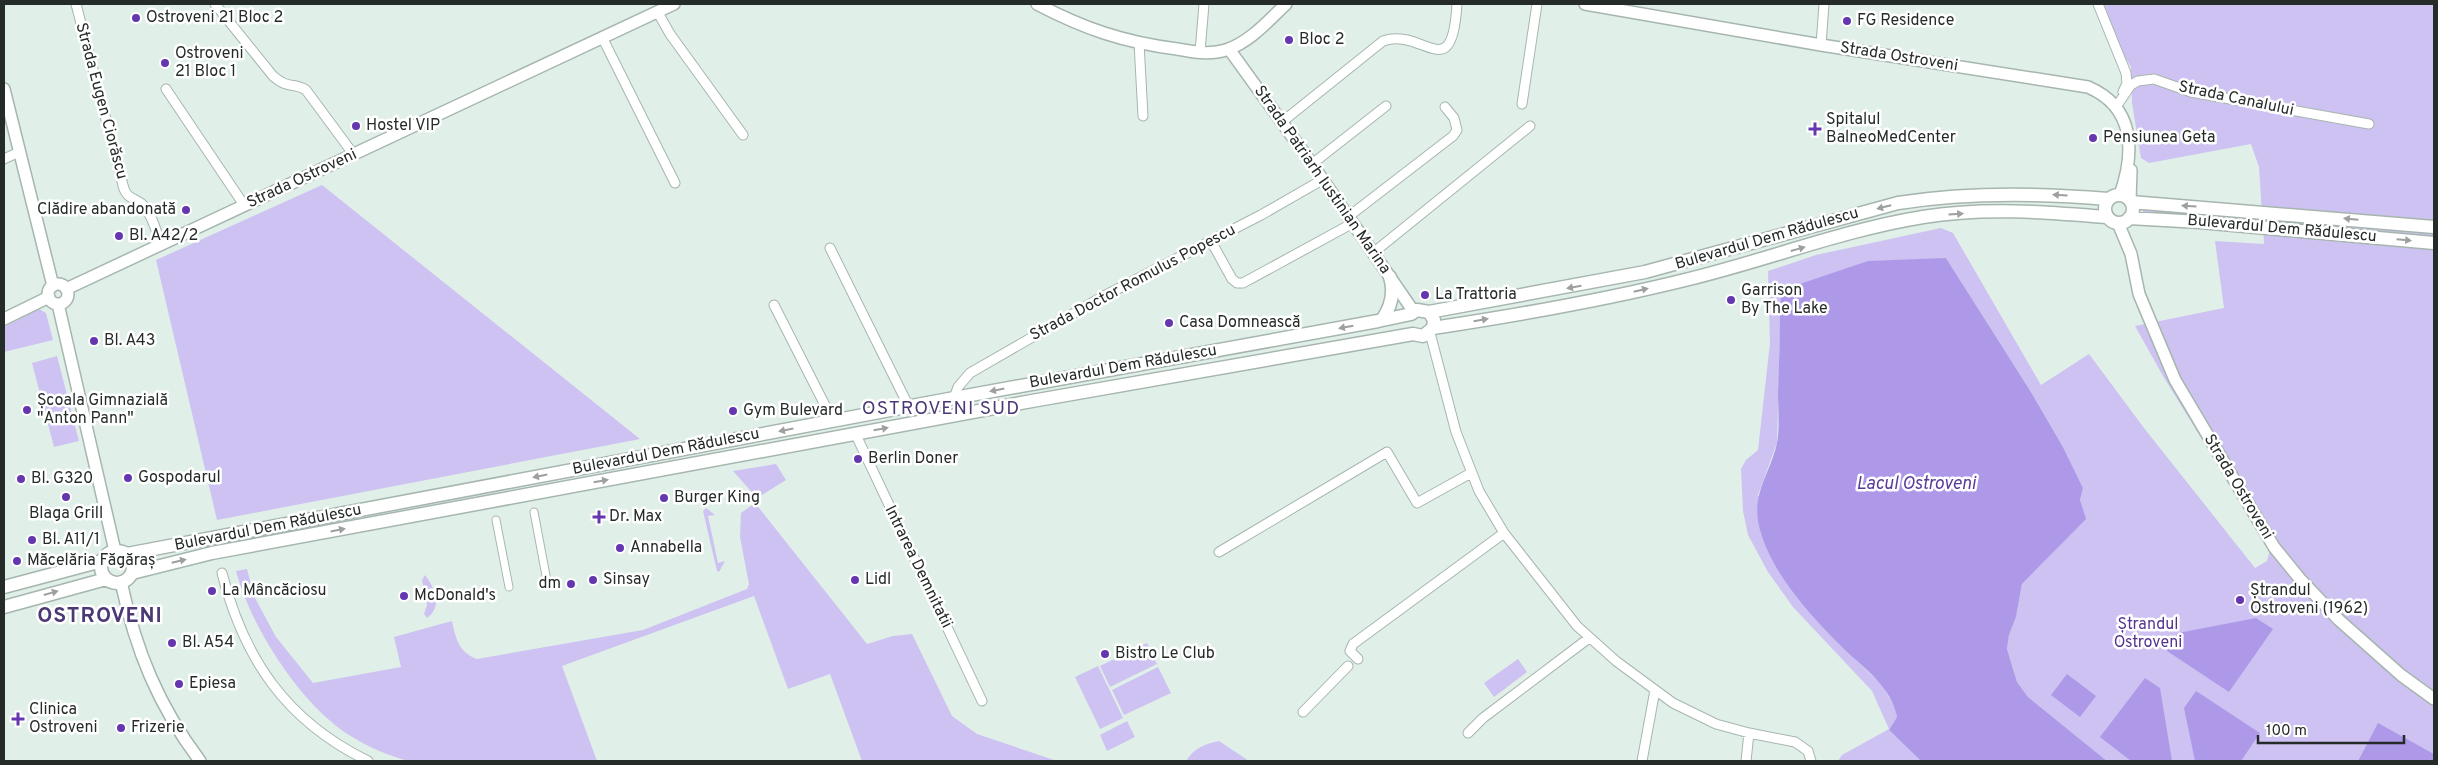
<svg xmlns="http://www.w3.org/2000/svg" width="2438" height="765" font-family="Overpass,sans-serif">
	<rect width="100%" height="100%" fill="#e0f0e8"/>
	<path fill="#cdc2f2" d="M 2104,4 L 2434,4 L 2434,754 L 2378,724 L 2358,761 L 2107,761 L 2028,697 L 2017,682 L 2007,649 L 2009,635 L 2016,617 L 2022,584 L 2085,519 L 2080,500 L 2083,488 L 2063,447 L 2031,392 L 1946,258 L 1781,295 L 1777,443 L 1758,495 L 1837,642 L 1882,685 L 1895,708 L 1897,717 L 1889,730 L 1921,761 L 1838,761 L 1842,755 L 1889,729 L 1872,691 L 1793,607 L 1768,572 L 1748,535 L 1743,511 L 1741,469 L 1746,460 L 1758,450 L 1770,343 L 1768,271 L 1816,255 L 1941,228 L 1953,233 L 2041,385 L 2089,354 L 2144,428 L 2255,568 L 2267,561 L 2270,550 L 2163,376 L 2135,326 L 2224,308 L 2215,241 L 2264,244 L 2263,222 L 2143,214 L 2143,207 L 2262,215 L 2259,167 L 2251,144 L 2149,163 L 2141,158 L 2132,103 L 2131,67 L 2120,49 Z
		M 322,185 L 640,439 L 217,520 L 156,260 Z
		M 39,309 L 46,313 L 53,340 L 4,352 L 4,327 Z
		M 57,356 L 79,441 L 54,447 L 32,363 Z
		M 776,464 L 786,480 L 757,498 L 733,471 Z
		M 755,503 L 867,644 L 893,636 L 912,634 L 952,716 L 977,734 L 1057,761 L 862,761 L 830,674 L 788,689 L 754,596 L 562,666 L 597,761 L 409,761 C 389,756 368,747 349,735 C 300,704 251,627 236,571 L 247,569 L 254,596 L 276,637 L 313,683 L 401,667 L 394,637 L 452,621 C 456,640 459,652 477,659 L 643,630 L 747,589 L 749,584 L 740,537 L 741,513 Z
		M 706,508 L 715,515 L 708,516 L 718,563 L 725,561 L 719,572 L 717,571 L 703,511 Z
		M 425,575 C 435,588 443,607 427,618 L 424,614 L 427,605 L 422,580 Z
		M 1147,643 L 1157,664 L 1110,687 L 1100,666 Z
		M 1518,659 L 1527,672 L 1494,697 L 1484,683 Z
		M 1098,666 L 1123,718 L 1100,729 L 1075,677 Z
		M 1158,667 L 1171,693 L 1124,715 L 1112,690 Z
		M 1127,721 L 1135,737 L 1107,751 L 1100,735 Z
		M 1219,741 L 1249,761 L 1186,761 C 1194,748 1205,744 1219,741 Z"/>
	<path fill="#ae99e9" d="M 1946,258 L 2031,392 L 2063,447 L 2083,488 L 2080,500 L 2086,519 L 2022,584 L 2016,617 L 2009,635 L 2007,649 L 2017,682 L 2028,697 L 2107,761 L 1921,761 L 1889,730 L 1897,717 C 1891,687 1866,670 1845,650 C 1812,617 1773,576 1760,530 C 1750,494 1770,475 1777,443 C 1780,427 1778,409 1778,393 C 1779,365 1780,338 1780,310 L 1781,295 L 1785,289 L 1868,261 Z
		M 2256,618 L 2273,629 L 2229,692 L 2167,651 L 2178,633 Z
		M 2067,674 L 2096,696 L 2080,717 L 2051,695 Z
		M 2145,678 L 2160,688 L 2172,761 L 2131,761 L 2100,737 Z
		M 2196,691 L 2260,733 L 2241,761 L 2195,761 L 2184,708 Z
		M 2378,723 L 2434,754 L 2434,761 L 2358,761 Z"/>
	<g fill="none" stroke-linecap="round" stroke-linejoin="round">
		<defs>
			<path id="pedestrian" d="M 534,512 L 547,581
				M 496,520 L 509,587"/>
			<path id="minor" d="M 76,4 L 124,189 C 128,199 135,198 142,204 C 152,213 156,232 161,244
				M 215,4 L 273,76 C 289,90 294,82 306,90 L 354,155
				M 2098,4 L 2126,73 L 2127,83 L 2123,92
				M 657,11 L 670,34 L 743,135
				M 602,37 L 675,183
				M 1139,43 L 1143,116
				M 1821,45 L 1824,4
				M 1200,52 L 1204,4
				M 166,89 L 244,205
				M 1522,104 L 1537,4
				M 2116,107 L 2131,85 L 2138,81 L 2154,79 L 2191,92 L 2369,124
				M 1282,122 L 1383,41 C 1424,27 1452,88 1457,4
				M 4,159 L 19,152
				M 1312,164 L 1386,106
				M 1348,217 L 1453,136 L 1457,130 L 1454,118 L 1445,107
				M 1211,241 L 1232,279 L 1237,283 L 1243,283 L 1353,223
				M 830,248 L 909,407
				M 1373,253 L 1530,126
				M 774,305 L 833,421
				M 1430,333 L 1456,432 L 1479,491 L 1504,533 L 1577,626 L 1616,661 L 1673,703 L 1716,724 L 1749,733 L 1795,742 L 1808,751 L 1811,761
				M 954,398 L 958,387 L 970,373 L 1102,297 L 1261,215 L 1322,180
				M 855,433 L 982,701
				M 1219,552 L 1387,452 L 1417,503 L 1471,473
				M 222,573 C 244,659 286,721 368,761
				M 1358,659 L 1350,651 L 1353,644 L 1504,533
				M 1303,712 L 1348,666
				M 1468,733 L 1483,718 L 1589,638
				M 1642,761 L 1655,690
				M 1746,761 L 1749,733"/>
			<path id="tertiary" d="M 1037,4 C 1085,29 1123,42 1177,49 C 1193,52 1210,55 1226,50 C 1250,42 1268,21 1286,4
				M 1585,4 L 1821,45 L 2088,87 C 2135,107 2135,152 2120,195
				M 1229,49 L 1312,164 L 1414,312
				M 4,89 L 53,286
				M 2130,201 L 2131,170
				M 2118,223 L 2131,254 L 2139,294 L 2175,380 L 2274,547 L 2300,579 L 2339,620 L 2401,675 L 2434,699
				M48 294a10 10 0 1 1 20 0a10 10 0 1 1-20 0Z
				M 66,289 L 674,4
				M 58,304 L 115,551
				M 4,319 L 49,297
				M 121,582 C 136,651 158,705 200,761"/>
			<path id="secondary" d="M2105 209a14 14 0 1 1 28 0a14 14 0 1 1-28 0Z
				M 2131,202 L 2434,227
				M 2129,218 L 2200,222 L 2434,243
				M 1382,320 C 1391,307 1395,293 1390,277
				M 1433,328 C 1519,315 1605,300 1689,279 C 1767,260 1843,230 1923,217 C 1984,207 2046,212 2107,217
				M101 567a16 16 0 1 1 32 0a16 16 0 1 1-32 0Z
				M 127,554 L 938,401 L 1378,321 L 1411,314 L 1417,310 L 1429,312 L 1645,272 L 1898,203 C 1968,192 2038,193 2108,199
				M 132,573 L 212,553 L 1032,401 L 1413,334 L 1423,336 L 1433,328 L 1434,320 L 1429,312
				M 4,587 L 102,561
				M 4,607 L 106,579"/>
		</defs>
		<use href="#pedestrian" stroke="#a6b6ae" stroke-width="9"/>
		<use href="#minor" stroke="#a6b6ae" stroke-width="11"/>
		<use href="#tertiary" stroke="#a6b6ae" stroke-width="14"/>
		<use href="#secondary" stroke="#a6b6ae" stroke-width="15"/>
		<use href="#pedestrian" stroke="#fff" stroke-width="7"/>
		<use href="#minor" stroke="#fff" stroke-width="9"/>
		<use href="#tertiary" stroke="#fff" stroke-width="11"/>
		<use href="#secondary" stroke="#fff" stroke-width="12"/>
	</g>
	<defs><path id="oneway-solid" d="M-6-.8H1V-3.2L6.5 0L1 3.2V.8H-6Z" transform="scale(1.25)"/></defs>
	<g fill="#9da09e">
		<use href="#oneway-solid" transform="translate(2060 195) rotate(-176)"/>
		<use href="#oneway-solid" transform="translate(2189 206) rotate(-176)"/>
		<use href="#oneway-solid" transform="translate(1884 207) rotate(166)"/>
		<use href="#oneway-solid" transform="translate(1956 214) rotate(-4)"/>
		<use href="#oneway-solid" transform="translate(2351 219) rotate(-175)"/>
		<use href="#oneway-solid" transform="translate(2404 240) rotate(5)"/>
		<use href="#oneway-solid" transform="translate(1798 249) rotate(-16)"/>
		<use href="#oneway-solid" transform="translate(1574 287) rotate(170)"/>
		<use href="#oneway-solid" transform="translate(1641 290) rotate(-13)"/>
		<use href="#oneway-solid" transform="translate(1481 320) rotate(-10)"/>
		<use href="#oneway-solid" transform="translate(1346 327) rotate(170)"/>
		<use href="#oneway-solid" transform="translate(997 390) rotate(169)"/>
		<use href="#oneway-solid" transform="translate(881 429) rotate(-10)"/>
		<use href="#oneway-solid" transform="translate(786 430) rotate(169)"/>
		<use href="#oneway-solid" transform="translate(540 476) rotate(169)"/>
		<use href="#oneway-solid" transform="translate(601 481) rotate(-10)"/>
		<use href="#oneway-solid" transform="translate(338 530) rotate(-11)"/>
		<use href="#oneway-solid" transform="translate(179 561) rotate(-13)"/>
		<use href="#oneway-solid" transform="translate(51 593) rotate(-16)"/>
	</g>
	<g fill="#6437af" stroke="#fff" stroke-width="2">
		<circle cx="136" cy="18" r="5"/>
		<circle cx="1847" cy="21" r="5"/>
		<circle cx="1289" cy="40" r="5"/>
		<circle cx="165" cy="63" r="5"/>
		<circle cx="356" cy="126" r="5"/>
		<path d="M1812.5 121.5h5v5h5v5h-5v5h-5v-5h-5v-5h5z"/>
		<circle cx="2093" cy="138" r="5"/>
		<circle cx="186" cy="210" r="5"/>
		<circle cx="119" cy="236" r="5"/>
		<circle cx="1425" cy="295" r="5"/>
		<circle cx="1731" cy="300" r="5"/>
		<circle cx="1169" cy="323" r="5"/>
		<circle cx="94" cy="341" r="5"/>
		<circle cx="27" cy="410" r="5"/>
		<circle cx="733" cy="411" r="5"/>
		<circle cx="858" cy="459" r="5"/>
		<circle cx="128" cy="478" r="5"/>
		<circle cx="21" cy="479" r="5"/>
		<circle cx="66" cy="497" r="5"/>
		<circle cx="664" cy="498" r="5"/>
		<path d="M596.5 509.5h5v5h5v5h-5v5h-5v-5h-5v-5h5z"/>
		<circle cx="32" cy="540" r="5"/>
		<circle cx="620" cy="548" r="5"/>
		<circle cx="17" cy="561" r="5"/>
		<circle cx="593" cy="580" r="5"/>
		<circle cx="855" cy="580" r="5"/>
		<circle cx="571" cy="584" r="5"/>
		<circle cx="212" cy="591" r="5"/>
		<circle cx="404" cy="596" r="5"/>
		<circle cx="2240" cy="600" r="5"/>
		<circle cx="172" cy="643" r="5"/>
		<circle cx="1105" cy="654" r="5"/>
		<circle cx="179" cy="684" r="5"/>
		<path d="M15.5 711.5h5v5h5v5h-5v5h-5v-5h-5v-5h5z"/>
		<circle cx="121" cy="728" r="5"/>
	</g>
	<g text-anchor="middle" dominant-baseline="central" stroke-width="5" stroke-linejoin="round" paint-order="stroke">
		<g font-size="16" fill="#252b28" stroke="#fff" text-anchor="start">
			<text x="146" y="18">Ostroveni 21 Bloc 2</text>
			<text x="1857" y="21">FG Residence</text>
			<text x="1299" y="40">Bloc 2</text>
			<text x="175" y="54">Ostroveni<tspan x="175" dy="18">21 Bloc 1</tspan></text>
			<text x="1826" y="120">Spitalul<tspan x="1826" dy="18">BalneoMedCenter</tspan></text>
			<text x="366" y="126">Hostel VIP</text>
			<text x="2103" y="138">Pensiunea Geta</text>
			<text x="176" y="210" text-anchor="end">Clădire abandonată</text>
			<text x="129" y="236">Bl. A42/2</text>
			<text x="1741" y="291">Garrison<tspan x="1741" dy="18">By The Lake</tspan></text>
			<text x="1435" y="295">La Trattoria</text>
			<text x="1179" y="323">Casa Domnească</text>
			<text x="104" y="341">Bl. A43</text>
			<text x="37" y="401">Școala Gimnazială<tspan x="37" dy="18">"Anton Pann"</tspan></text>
			<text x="743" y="411">Gym Bulevard</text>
			<text x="868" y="459">Berlin Doner</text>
			<text x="138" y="478">Gospodarul</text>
			<text x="31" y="479">Bl. G320</text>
			<text x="674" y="498">Burger King</text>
			<text x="66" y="514" text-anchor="middle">Blaga Grill</text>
			<text x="609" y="517">Dr. Max</text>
			<text x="42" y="540">Bl. A11/1</text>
			<text x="630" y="548">Annabella</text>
			<text x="27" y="561">Măcelăria Făgăraș</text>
			<text x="603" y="580">Sinsay</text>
			<text x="865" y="580">Lidl</text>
			<text x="561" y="584" text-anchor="end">dm</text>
			<text x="222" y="591">La Mâncăciosu</text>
			<text x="2250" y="591">Ștrandul<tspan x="2250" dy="18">Ostroveni (1962)</tspan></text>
			<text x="414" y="596">McDonald's</text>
			<text x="182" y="643">Bl. A54</text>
			<text x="1115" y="654">Bistro Le Club</text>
			<text x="189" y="684">Epiesa</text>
			<text x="29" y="710">Clinica<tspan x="29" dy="18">Ostroveni</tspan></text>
			<text x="131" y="728">Frizerie</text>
		</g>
		<g font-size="16" fill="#252b28" stroke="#fff">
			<text transform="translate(1899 57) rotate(9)">Strada Ostroveni</text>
			<text transform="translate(2236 99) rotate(12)">Strada Canalului</text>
			<text transform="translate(101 101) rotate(75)">Strada Eugen Ciorăscu</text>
			<text transform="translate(302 179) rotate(-25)">Strada Ostroveni</text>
			<text transform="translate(1322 180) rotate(55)">Strada Patriarh Iustinian Marina</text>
			<text transform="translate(2282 229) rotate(5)">Bulevardul Dem Rădulescu</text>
			<text transform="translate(1767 239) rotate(-16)">Bulevardul Dem Rădulescu</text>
			<text transform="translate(1133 283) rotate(-28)">Strada Doctor Romulus Popescu</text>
			<text transform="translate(1123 367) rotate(-10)">Bulevardul Dem Rădulescu</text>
			<text transform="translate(666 452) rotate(-11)">Bulevardul Dem Rădulescu</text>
			<text transform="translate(2238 487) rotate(59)">Strada Ostroveni</text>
			<text transform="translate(268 528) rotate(-11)">Bulevardul Dem Rădulescu</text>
			<text transform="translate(918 567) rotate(64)">Intrarea Demnitatii</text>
		</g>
		<g font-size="16" fill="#53338f" stroke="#fff">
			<text x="2148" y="625">Ștrandul<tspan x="2148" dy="18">Ostroveni</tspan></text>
		</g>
		<g font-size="18" font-style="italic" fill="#593a96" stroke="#fff">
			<text x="1916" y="484">Lacul Ostroveni</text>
		</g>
		<g font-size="19" letter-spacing="1" fill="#4b3875" stroke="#fff">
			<text x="941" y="409">OSTROVENI SUD</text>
		</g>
		<g font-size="21" font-weight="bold" letter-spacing="1" fill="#4b3875" stroke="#fff">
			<text x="100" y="616">OSTROVENI</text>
		</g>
	</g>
	<rect width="2438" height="765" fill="none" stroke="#252b28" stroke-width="10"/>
	<path d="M2258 735v8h146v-8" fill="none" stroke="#252b28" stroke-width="2.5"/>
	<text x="2266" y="735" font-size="15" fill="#252b28" stroke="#ffffff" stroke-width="4" paint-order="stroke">100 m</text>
</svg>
